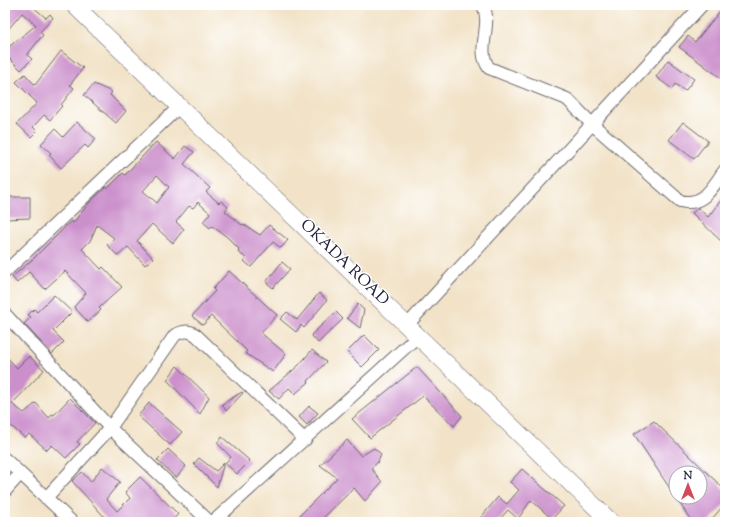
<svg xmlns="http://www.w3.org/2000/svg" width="730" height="527" font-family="'Sorts Mill Goudy',serif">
	<rect width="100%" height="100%" fill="#fff"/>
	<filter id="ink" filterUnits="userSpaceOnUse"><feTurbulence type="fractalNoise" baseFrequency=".025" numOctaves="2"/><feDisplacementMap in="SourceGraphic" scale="8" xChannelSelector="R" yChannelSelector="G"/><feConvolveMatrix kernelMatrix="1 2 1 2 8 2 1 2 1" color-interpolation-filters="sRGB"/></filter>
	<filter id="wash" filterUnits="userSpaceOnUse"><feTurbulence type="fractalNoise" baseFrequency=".012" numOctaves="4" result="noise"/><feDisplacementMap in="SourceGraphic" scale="16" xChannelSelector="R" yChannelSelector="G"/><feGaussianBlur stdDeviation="0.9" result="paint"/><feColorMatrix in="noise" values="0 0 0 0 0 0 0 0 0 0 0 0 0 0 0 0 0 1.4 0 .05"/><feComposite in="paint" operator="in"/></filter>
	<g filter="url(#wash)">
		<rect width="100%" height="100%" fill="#f2e3c8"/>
		<g id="blocks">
			<path fill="#cb8fcb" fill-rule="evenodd" d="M 5,5 L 31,5 L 46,18 L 50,14 L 53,18 L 40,32 L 43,35 L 27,55 L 32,59 L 21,70 L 5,54 L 5,50 L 36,25 L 22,13 L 5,33 Z
				M 725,5 L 725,73 L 721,78 L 679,47 L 688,36 L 695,42 Z
				M 61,51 L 83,68 L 70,85 L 74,88 L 61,105 L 62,106 L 50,120 L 44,115 L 33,127 L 37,131 L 31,137 L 17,124 L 37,103 L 16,82 L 25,74 L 35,85 Z
				M 668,60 L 694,79 L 685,91 L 675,84 L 672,89 L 656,77 Z
				M 94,84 L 112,92 L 110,95 L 126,111 L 116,123 L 84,95 Z
				M 77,122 L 96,139 L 88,148 L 85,145 L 61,168 L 49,155 L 51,153 L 41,144 L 55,129 L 63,137 Z
				M 683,122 L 708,141 L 694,159 L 669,140 Z
				M 156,142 L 175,159 L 185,146 L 194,152 L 184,164 L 210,188 L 206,192 L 219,203 L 221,201 L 228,207 L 225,211 L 242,225 L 243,224 L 260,235 L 269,225 L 288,240 L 281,248 L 273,242 L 251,267 L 244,261 L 246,258 L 238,252 L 239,249 L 227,237 L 212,226 L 210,228 L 203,222 L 210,213 L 198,202 L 193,208 L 189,206 L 176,222 L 184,229 L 173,243 L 152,224 L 137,241 L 153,258 L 145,265 L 128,247 L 118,256 L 107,245 L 114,238 L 97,225 L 90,241 L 82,249 L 101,269 L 103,267 L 122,287 L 99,308 L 101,310 L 88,322 L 74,307 L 86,293 L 65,271 L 45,289 L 29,272 L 17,283 L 12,277 L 33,259 L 71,221 L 73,223 L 88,204 L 106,187 L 107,189 L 123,173 L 125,175 ZM 157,175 L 169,187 L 157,203 L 143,191 Z
				M 725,195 L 725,245 L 692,213 L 698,208 L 708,217 Z
				M 5,197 L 30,197 L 30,218 L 5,219 Z
				M 282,262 L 290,269 L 273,288 L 266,282 Z
				M 229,271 L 277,315 L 261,333 L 286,354 L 273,372 L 245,353 L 247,351 L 211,316 L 203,325 L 192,316 L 215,291 L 213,289 Z
				M 319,293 L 327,300 L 304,328 L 301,325 L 296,332 L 280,319 L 287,312 L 297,320 Z
				M 54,295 L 72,312 L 53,331 L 64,342 L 52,354 L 24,324 L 31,317 L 28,315 L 34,309 L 37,312 Z
				M 358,304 L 364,310 L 360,328 L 347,318 Z
				M 336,312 L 343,319 L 318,343 L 311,335 Z
				M 364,335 L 379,350 L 362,367 L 347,352 Z
				M 312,350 L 326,362 L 308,381 L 309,382 L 295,394 L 289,388 L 279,399 L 269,391 L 299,365 Z
				M 5,355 L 17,368 L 29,356 L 44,370 L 12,404 L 24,413 L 36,403 L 49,418 L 52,414 L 54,415 L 70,398 L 95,423 L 77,442 L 80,444 L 66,458 L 52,445 L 47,450 L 29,434 L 25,438 L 5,421 Z
				M 177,366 L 209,397 L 200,414 L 167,380 Z
				M 417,367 L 462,416 L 454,426 L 423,396 L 370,438 L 352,419 Z
				M 242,392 L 243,393 L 226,411 L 222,404 Z
				M 149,403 L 182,432 L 170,445 L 138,416 Z
				M 309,406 L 318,413 L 307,425 L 299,417 Z
				M 654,421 L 725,490 L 725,504 L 709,522 L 692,522 L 634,434 ZM 676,473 L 700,473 L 700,497 L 676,497 Z
				M 222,437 L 250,461 L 237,474 L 225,463 L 231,457 L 217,443 Z
				M 347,440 L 361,456 L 374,448 L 381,454 L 378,462 L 371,468 L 382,482 L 365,501 L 354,488 L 319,522 L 293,522 L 337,478 L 320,465 Z
				M 168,449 L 186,466 L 176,478 L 157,460 Z
				M 199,458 L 216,471 L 224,463 L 217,487 L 194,464 Z
				M 102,467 L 120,482 L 106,499 L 117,511 L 130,498 L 125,492 L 140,477 L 178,514 L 171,522 L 109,522 L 72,481 L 82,472 L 91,482 Z
				M 522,469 L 564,506 L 552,519 L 531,500 L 518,519 L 508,510 L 497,522 L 477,522 L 498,497 L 507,504 L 519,490 L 510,482 Z"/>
		</g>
	</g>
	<g filter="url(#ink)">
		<use href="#blocks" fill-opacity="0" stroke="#6b666c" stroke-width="1"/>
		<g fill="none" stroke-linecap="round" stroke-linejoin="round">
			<defs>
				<path id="street" d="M 483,5 C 493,26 475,49 489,68 L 567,99 L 592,124 L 680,201 C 704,207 712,187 725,170
					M 5,272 L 180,106
					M 5,314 L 110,428 L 210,522
					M 408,324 L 702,5
					M 5,459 L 72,522
					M 5,491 L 20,474
					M 46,498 L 110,428 L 175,335 C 183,331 188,330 196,335 L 305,440
					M 213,522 L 419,335"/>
				<path id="secondary" d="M 74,5 L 611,522"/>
			</defs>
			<use href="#street" stroke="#6b666c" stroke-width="14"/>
			<use href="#secondary" stroke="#6b666c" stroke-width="18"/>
			<use href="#street" stroke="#fff" stroke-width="12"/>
			<use href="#secondary" stroke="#fff" stroke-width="17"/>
		</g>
	</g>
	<g text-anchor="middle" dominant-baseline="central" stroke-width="3" stroke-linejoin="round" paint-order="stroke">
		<g font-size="16" fill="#22223b" stroke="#fff">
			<text transform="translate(344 263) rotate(44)">OKADA ROAD</text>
		</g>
	</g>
	<rect width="730" height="527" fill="none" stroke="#fff" stroke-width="20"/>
	<g transform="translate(688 485)"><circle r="19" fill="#ffffff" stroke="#a7a7b1"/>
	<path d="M0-3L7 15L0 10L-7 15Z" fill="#d1495b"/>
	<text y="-6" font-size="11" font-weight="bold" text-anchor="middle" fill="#22223b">N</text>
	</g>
</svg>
